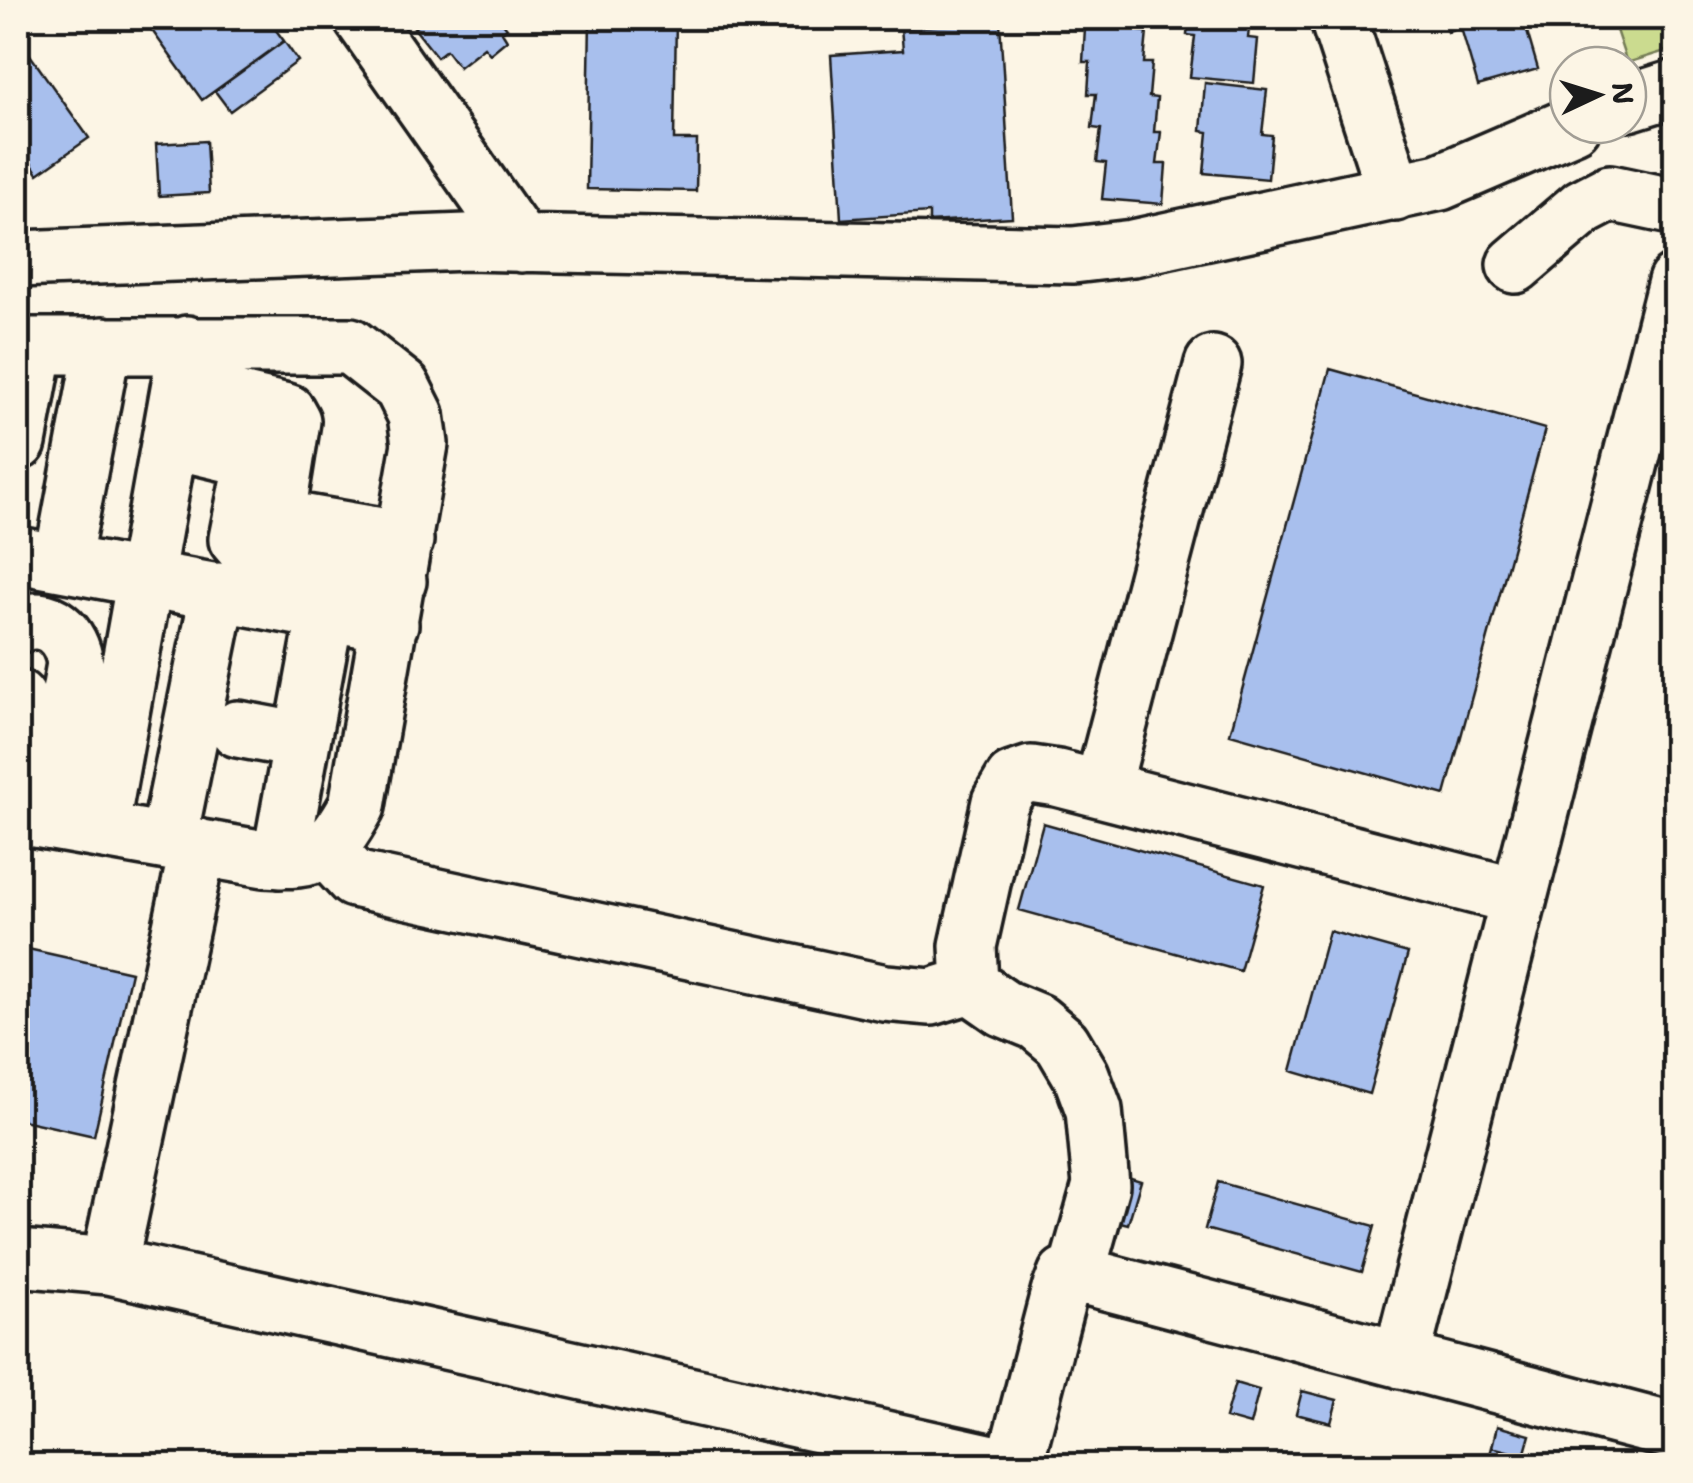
<svg xmlns="http://www.w3.org/2000/svg" width="1693" height="1483" font-family="'Shantell Sans',sans-serif">
	<rect width="100%" height="100%" fill="#fcf5e5"/>
	<filter id="ink" filterUnits="userSpaceOnUse"><feTurbulence type="fractalNoise" baseFrequency=".01" numOctaves="2"/><feDisplacementMap in="SourceGraphic" scale="20" xChannelSelector="R" yChannelSelector="G"/><feConvolveMatrix kernelMatrix="1 2 1 2 8 2 1 2 1" color-interpolation-filters="sRGB"/></filter>
	<g filter="url(#ink)">
		<path fill="#cbdb8f" stroke="#747c56" stroke-width="2.5" d="M 1612,18 L 1675,18 L 1675,48 L 1627,63 Z"/>
		<path fill="#a8bfed" stroke="#1c1c1c" stroke-width="2.5" d="M 143,18 L 267,18 L 284,41 L 202,100 Z
			M 427,18 L 499,18 L 507,28 L 502,32 L 507,40 L 490,54 L 484,47 L 459,67 L 446,50 L 437,57 L 414,28 Z
			M 590,18 L 676,18 L 674,140 L 697,140 L 696,191 L 587,189 Z
			M 1080,18 L 1140,18 L 1138,31 L 1147,32 L 1144,63 L 1152,63 L 1149,97 L 1157,98 L 1154,132 L 1161,132 L 1157,164 L 1166,164 L 1163,204 L 1102,199 L 1106,163 L 1097,162 L 1101,129 L 1092,128 L 1096,94 L 1088,94 L 1090,62 L 1083,62 L 1085,28 L 1079,27 Z
			M 1189,18 L 1250,18 L 1248,38 L 1258,39 L 1254,83 L 1190,77 L 1195,36 L 1187,35 Z
			M 1444,18 L 1523,18 L 1538,69 L 1478,86 L 1461,28 L 1448,32 Z
			M 1000,22 L 1012,217 L 929,222 L 929,213 L 841,219 L 831,55 L 903,50 L 901,28 Z
			M 18,38 L 89,138 L 38,174 L 28,158 L 18,165 Z
			M 284,41 L 298,61 L 230,111 L 215,91 Z
			M 1205,83 L 1267,90 L 1262,134 L 1272,135 L 1268,179 L 1204,173 L 1208,132 L 1201,131 Z
			M 206,141 L 209,193 L 159,196 L 156,144 Z
			M 1330,369 L 1545,429 L 1445,795 L 1230,734 Z
			M 1043,823 L 1264,885 L 1240,971 L 1019,910 Z
			M 1329,931 L 1408,953 L 1369,1094 L 1291,1071 Z
			M 28,949 L 131,972 L 94,1136 L 18,1119 L 18,994 Z
			M 1118,1174 L 1141,1181 L 1128,1224 L 1105,1218 Z
			M 1218,1182 L 1375,1226 L 1362,1272 L 1205,1229 Z
			M 1235,1383 L 1259,1390 L 1250,1425 L 1225,1418 Z
			M 1302,1391 L 1337,1400 L 1331,1423 L 1296,1414 Z
			M 1497,1426 L 1530,1435 L 1524,1456 L 1492,1447 Z
			M 1492,1447 L 1552,1463 L 1551,1466 L 1487,1466 Z"/>
		<g fill="none" stroke-linecap="round" stroke-linejoin="round">
			<defs>
				<path id="minor" d="M 362,18 L 521,244
					M 1338,18 L 1395,193
					M 1628,103 L 1676,88
					M 18,259 L 467,242 L 1073,255 L 1133,248 L 1440,182 L 1573,125
					M 1515,265 L 1583,207 L 1610,193 L 1676,207
					M 18,346 L 350,346 L 402,387 L 416,415 L 420,444 L 357,806 C 330,855 319,862 264,859 L 18,816
					M 180,387 L 287,412 L 292,421 L 279,502 L 282,514 L 295,521 L 405,540
					M 171,440 L 247,458 L 251,469 L 237,539 L 243,546 L 259,553 L 398,581
					M 18,442 L 36,346
					M 18,555 L 390,624
					M 62,563 L 103,345
					M 18,625 C 48,611 72,635 75,664 L 47,821
					M 18,698 C 27,723 28,738 18,762
					M 238,729 L 302,741
					M 1102,789 L 1213,364
					M 100,830 L 187,344
					M 168,842 L 219,591
					M 327,850 L 354,879 L 885,993 L 931,997 L 970,985
					M 280,860 L 326,611
					M 18,1258 L 109,1266 L 1006,1466
					M 109,1266 L 198,847
					M 1076,1274 L 1101,1185 L 1094,1110 L 1081,1075 L 1062,1043 L 1037,1022 L 1003,1008 L 970,985 L 968,946 L 1000,802 L 1013,780 L 1031,774 L 1057,778 L 1519,897
					M 1401,1360 L 1676,282
					M 1014,1466 L 1059,1293 L 1066,1275 L 1076,1274 L 1676,1432"/>
			</defs>
			<use href="#minor" stroke="#1c1c1c" stroke-width="62"/>
			<use href="#minor" stroke="#fcf5e5" stroke-width="55"/>
		</g>
	</g>
	<rect width="1693" height="1483" fill="none" stroke="#fcf5e5" stroke-width="60"/>
	<rect x="30" y="30" width="1633" height="1423" fill="none" stroke="#1c1c1c" stroke-width="4" filter="url(#ink)"/>
	<g transform="translate(1598 95) rotate(86)"><circle r="48" fill="#fcf5e5" stroke="#a29e95" stroke-width="2.5"/>
	<path d="M0-8L18 38L0 25L-18 38Z" fill="#1c1c1c"/>
	<text y="-15" font-size="28" font-weight="bold" text-anchor="middle" fill="#1c1c1c">N</text>
	</g>
</svg>
